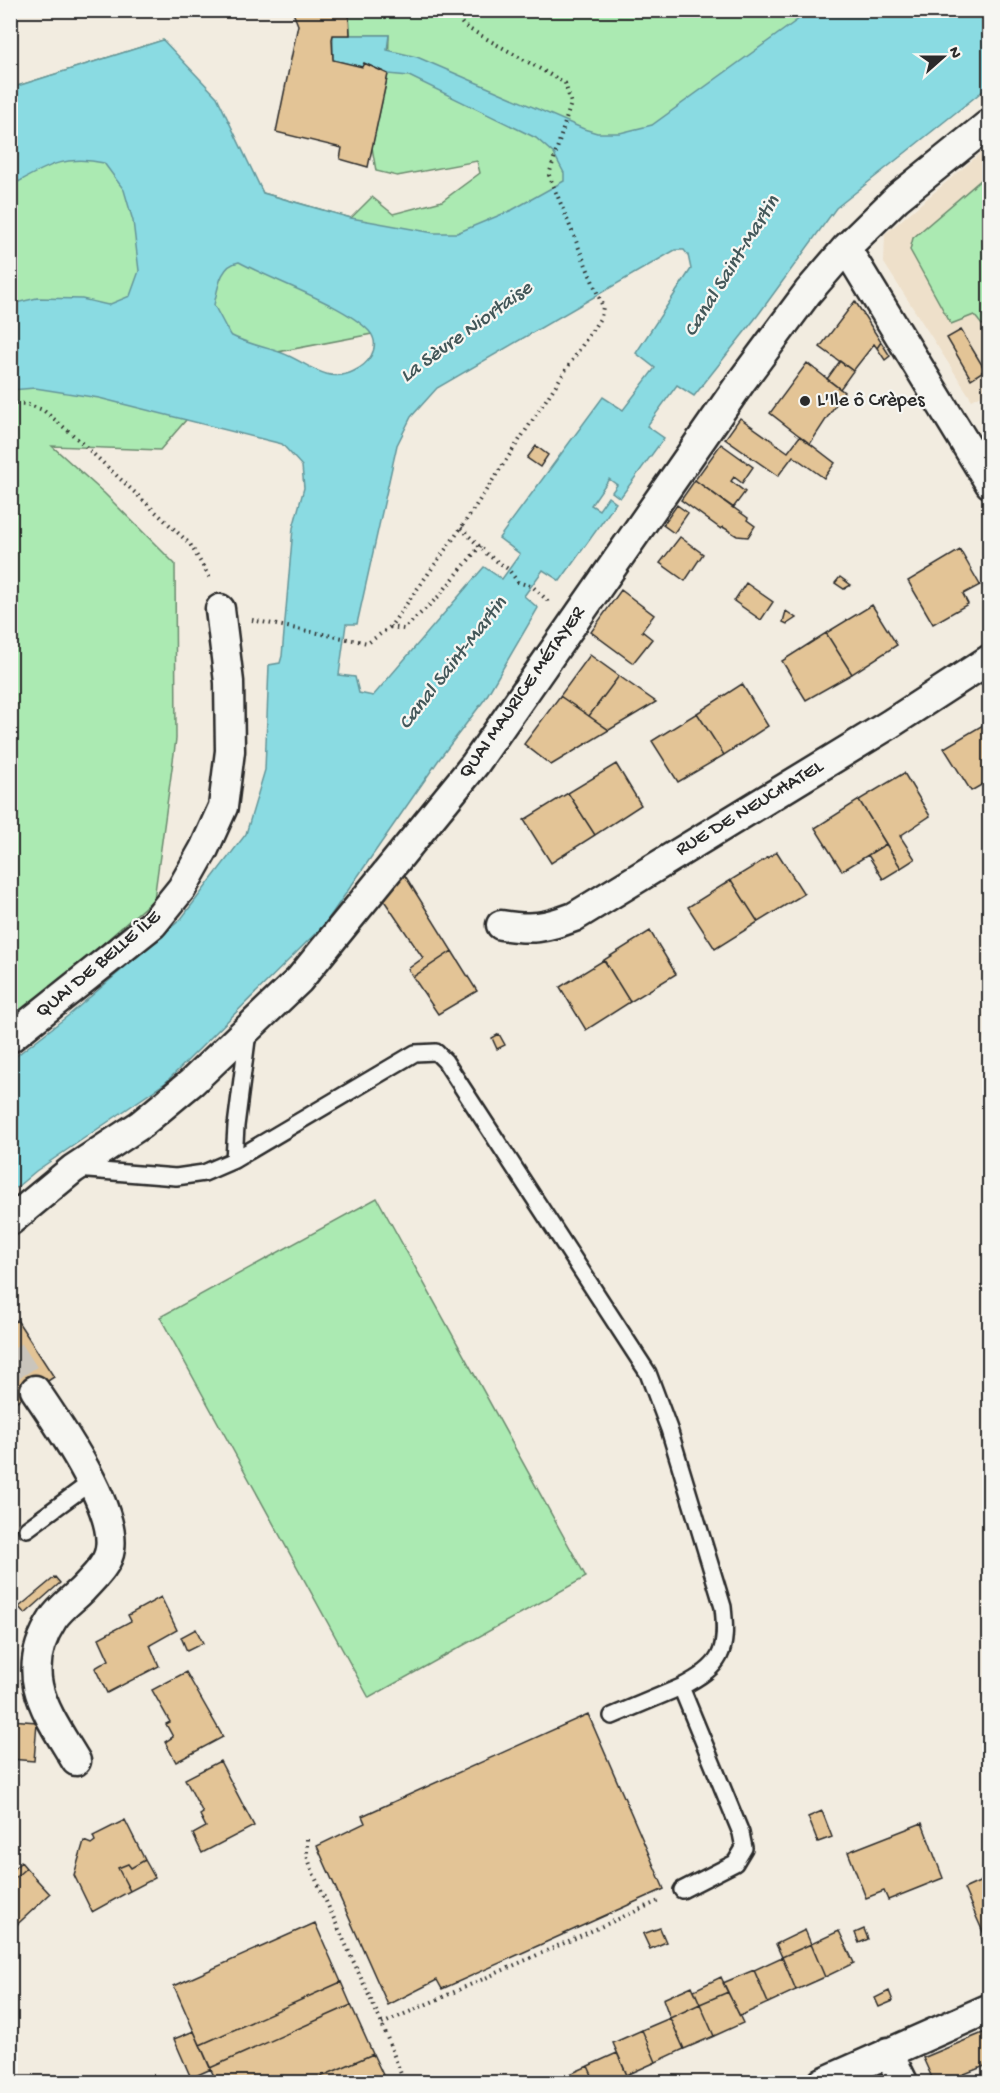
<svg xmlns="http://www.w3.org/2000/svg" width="1000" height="2093" font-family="'Gochi Hand',sans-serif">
	<rect width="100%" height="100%" fill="#f2ece0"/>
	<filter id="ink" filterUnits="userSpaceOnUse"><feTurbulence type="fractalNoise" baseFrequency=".0167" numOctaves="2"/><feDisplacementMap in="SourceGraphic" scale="12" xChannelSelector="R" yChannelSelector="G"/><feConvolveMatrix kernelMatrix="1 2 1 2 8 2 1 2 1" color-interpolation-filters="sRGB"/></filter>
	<g filter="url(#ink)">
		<path fill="#eee0ca" d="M 989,146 L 989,391 L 972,400 L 884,263 L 885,234 Z"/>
		<path fill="#abeab2" stroke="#6b8a6e" stroke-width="1.5" d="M 374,10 L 887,11 L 393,330 L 215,364 L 186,420 L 160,450 L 52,446 L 104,493 L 175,564 L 176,739 L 154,899 L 11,1024 L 11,88 L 163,40 L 213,99 L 263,193 L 351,218 L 372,197 L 393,214 L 442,201 L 480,173 L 477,161 L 397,176 L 376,171 L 372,147 L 388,74 L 389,35 L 350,35 L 349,15 Z
			M 989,173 L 989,323 L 982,325 L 974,315 L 951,324 L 910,250 L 913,238 Z
			M 377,1198 L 586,1577 L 369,1698 L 160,1317 Z"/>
		<path fill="#8adbe2" stroke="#649599" stroke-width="1.5" fill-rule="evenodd" d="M 810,11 L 989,11 L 989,86 L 836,208 L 758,315 L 694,396 L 677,385 L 647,426 L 664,438 L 620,498 L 612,492 L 617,485 L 609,479 L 591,505 L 599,510 L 608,497 L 616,503 L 560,581 L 543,570 L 524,596 L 538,608 L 485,699 L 440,758 L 324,925 L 165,1083 L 36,1171 L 11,1192 L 11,1060 L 69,1015 L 181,919 L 246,834 L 265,770 L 269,665 L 280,663 L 282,656 L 293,528 L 304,488 L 302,466 L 282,444 L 99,398 L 35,388 L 11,390 L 11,304 L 37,298 L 82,299 L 108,305 L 130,296 L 139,271 L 133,221 L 124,190 L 104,163 C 64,154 45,167 11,186 L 11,88 L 163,40 L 217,97 L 263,193 L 351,218 L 434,233 L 457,233 L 512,210 L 564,181 L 564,173 L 554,154 L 536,138 L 409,76 L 388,74 L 364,63 L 362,67 L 333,60 L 333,35 L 389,35 L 387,50 L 417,57 L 584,129 L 597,133 L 620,133 L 652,125 ZM 675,250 L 684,250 L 688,255 L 691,269 L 636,353 L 655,368 L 623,410 L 603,397 L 499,538 L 520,554 L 502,579 L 484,567 L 373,696 L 359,693 L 355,677 L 339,675 L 346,624 L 357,624 L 397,445 L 411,417 L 437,388 ZM 239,262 C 274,281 344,305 369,331 C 376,339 376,347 371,356 C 367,363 362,367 354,371 C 326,385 307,362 282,353 C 265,347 247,344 230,335 L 214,305 C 218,288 220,265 239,262 Z"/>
		<path fill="#e3c496" stroke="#2b2b2b" stroke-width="1.5" d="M 292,10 L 374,10 L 349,15 L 350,35 L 333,35 L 332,39 L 333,60 L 362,67 L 364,63 L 388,74 L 368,167 L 340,159 L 342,148 L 276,132 L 298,25 Z
			M 855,301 L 881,342 L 877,348 L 874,344 L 853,371 L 820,347 Z
			M 961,330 L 985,370 L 971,379 L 947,338 Z
			M 881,342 L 890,356 L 885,360 L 877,348 Z
			M 840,361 L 853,371 L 840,389 L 827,379 Z
			M 807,363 L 844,392 L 810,444 L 770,413 Z
			M 740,418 L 788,452 L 800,436 L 835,463 L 824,478 L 793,456 L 778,476 L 725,439 Z
			M 721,444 L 753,467 L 742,483 L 734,477 L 731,481 L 745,492 L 733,508 L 695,480 Z
			M 536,446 L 548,455 L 540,467 L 527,458 Z
			M 695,480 L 748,518 L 747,520 L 755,526 L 748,537 L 737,536 L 723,527 L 721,529 L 681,500 Z
			M 677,505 L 688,513 L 674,533 L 663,525 Z
			M 680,537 L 703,554 L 685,581 L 660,563 Z
			M 960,550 L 980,585 L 963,594 L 968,604 L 933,624 L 908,581 Z
			M 840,577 L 851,585 L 844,589 L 835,583 Z
			M 746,583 L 773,602 L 761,620 L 734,601 Z
			M 621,590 L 654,615 L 642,631 L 652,639 L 633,663 L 591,632 Z
			M 872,605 L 897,645 L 852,674 L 826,633 Z
			M 786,611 L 796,618 L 787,624 L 783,622 Z
			M 826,633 L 852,674 L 806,700 L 782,661 Z
			M 590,655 L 619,676 L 589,716 L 560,696 Z
			M 619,676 L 656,702 L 609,730 L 589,716 Z
			M 742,684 L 768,726 L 724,755 L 697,713 Z
			M 560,696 L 609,730 L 551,765 L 524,744 Z
			M 697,713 L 724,755 L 678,782 L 652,741 Z
			M 988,722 L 990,780 L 971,791 L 944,748 Z
			M 616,764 L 641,805 L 595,835 L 568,793 Z
			M 904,773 L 930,816 L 900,836 L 915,859 L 901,868 L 859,800 Z
			M 568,793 L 595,835 L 551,863 L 524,820 Z
			M 859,800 L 886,844 L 842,871 L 815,828 Z
			M 886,844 L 901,868 L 883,879 L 868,855 Z
			M 777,852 L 804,894 L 758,922 L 731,880 Z
			M 404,874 L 452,951 L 413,977 L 408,969 L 423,958 L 383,899 Z
			M 731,880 L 758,922 L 715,949 L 688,907 Z
			M 650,931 L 676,974 L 630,1002 L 604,960 Z
			M 452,951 L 477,991 L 438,1014 L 413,977 Z
			M 604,960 L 630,1002 L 586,1030 L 560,987 Z
			M 499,1034 L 505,1045 L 497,1049 L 492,1038 Z
			M 17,1320 L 54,1377 L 11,1405 L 10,1325 Z
			M 55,1577 L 60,1583 L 25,1614 L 19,1607 Z
			M 161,1597 L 177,1630 L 150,1645 L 159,1666 L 107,1693 L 95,1668 L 109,1660 L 99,1638 L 131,1621 L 128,1615 Z
			M 196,1629 L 203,1643 L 187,1651 L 181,1637 Z
			M 186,1672 L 223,1737 L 176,1762 L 165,1742 L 173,1737 L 166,1724 L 170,1722 L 152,1690 Z
			M 588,1714 L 664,1889 L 442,1989 L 437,1980 L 388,2005 L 317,1846 L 365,1823 L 362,1816 Z
			M 10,1720 L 37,1722 L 34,1761 L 10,1759 Z
			M 220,1761 L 254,1826 L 202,1853 L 193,1834 L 206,1827 L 200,1815 L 203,1813 L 185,1779 Z
			M 822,1811 L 832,1837 L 818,1842 L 808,1817 Z
			M 125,1820 L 145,1860 L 131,1868 L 128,1864 L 118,1868 L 130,1891 L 92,1912 L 74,1875 L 84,1841 L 91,1844 L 95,1841 L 93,1836 Z
			M 922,1823 L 943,1878 L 888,1900 L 884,1891 L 866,1898 L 848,1852 Z
			M 145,1860 L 155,1878 L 130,1891 L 118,1868 L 128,1864 L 131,1868 Z
			M 21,1862 L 26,1868 L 10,1882 L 10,1872 Z
			M 26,1868 L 50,1894 L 10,1931 L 10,1882 Z
			M 986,1879 L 990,1887 L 990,1948 L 964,1889 Z
			M 315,1923 L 341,1982 L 200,2045 L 174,1986 Z
			M 660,1928 L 666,1942 L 650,1949 L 643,1934 Z
			M 864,1929 L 868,1939 L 859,1943 L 855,1933 Z
			M 805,1930 L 811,1944 L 782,1957 L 776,1944 Z
			M 839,1931 L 854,1963 L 825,1977 L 811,1944 Z
			M 811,1944 L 825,1977 L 796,1990 L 782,1957 Z
			M 782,1957 L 796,1990 L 768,2003 L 754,1970 Z
			M 754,1970 L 768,2003 L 740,2016 L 723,1983 Z
			M 721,1977 L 728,1992 L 700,2004 L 694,1990 Z
			M 341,1982 L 351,2005 L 210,2068 L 200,2045 Z
			M 692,1986 L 700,2004 L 670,2018 L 663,1999 Z
			M 889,1991 L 893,2001 L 879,2007 L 875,1998 Z
			M 728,1992 L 743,2023 L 714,2036 L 700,2004 Z
			M 700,2004 L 714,2036 L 684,2049 L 670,2018 Z
			M 351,2005 L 373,2054 L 309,2082 L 217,2082 L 210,2068 Z
			M 670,2018 L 684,2049 L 656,2062 L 642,2030 Z
			M 642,2030 L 656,2062 L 627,2075 L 613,2043 Z
			M 990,2030 L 990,2064 L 944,2082 L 934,2082 L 923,2058 Z
			M 194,2031 L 211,2069 L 191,2078 L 174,2039 Z
			M 617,2053 L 630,2082 L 595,2082 L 588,2066 Z
			M 373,2054 L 384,2077 L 371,2082 L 309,2082 Z
			M 588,2066 L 595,2082 L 560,2082 L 559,2079 Z"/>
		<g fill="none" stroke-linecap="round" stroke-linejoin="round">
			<path stroke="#cac5bc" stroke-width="28" stroke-dasharray="28 14" stroke-linecap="butt" d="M 10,1351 L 35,1390"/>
			<defs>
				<path id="service" d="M 234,1160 L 415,1053 L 436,1052 L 445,1061 L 648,1373 L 669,1429 L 723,1607 C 728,1652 722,1666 681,1687 L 741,1833 L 744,1848 L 735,1863 L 682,1890
					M 76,1169 L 176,1177 L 204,1173 L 234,1160 L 236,1126 L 248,1032
					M 27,1529 L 91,1482
					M 612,1716 L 681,1687"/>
				<path id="minor" d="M 846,248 L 990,484
					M 501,925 C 532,930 545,928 574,917 L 890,724 L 990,659
					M 10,1038 L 153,924 L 182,888 L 204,849 L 223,807 L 230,751 L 229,682 L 220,609
					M 10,1221 L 73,1169 L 140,1125 L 192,1082 L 299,980 L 475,764 L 741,382 L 808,292 L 846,248 L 897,198 L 990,123
					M 35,1390 C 58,1424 117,1508 110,1549 C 108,1565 93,1578 82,1590 C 73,1599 60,1608 53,1619 C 17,1675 46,1711 76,1761
					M 888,2052 L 903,2082
					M 823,2082 L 990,2008"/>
			</defs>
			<use href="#service" stroke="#2b2b2b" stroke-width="20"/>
			<use href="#minor" stroke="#2b2b2b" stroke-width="33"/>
			<path stroke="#2b2b2b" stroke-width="4" stroke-dasharray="1.5 4.5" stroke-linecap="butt" d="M 10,403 L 26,404 L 43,410 L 72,434 L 190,544 L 211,580
				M 461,528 L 488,555 L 508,569 L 518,582 L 533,587 L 547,600 L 548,605
				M 252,620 L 368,643 L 390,627 L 461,528 L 601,317 L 603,307 L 549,175 L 571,103 L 565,83 L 464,26 L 452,10
				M 390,627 L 404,629 L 439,596 L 481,545
				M 307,1839 L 307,1856 L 314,1875 L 382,2024 L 404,2082
				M 382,2024 L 661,1900"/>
			<use href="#service" stroke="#f6f6f2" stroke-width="15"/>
			<use href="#minor" stroke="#f6f6f2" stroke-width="28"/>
		</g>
	</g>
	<circle fill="#2b2b2b" stroke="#f6f6f2" stroke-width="2" cx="805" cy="401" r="6"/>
	<g text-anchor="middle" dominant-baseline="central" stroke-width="4.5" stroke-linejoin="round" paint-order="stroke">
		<g font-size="20" fill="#2b2b2b" stroke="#f6f6f2" text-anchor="start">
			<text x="817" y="401">L'Ile ô Crèpes</text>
		</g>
		<g font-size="20" fill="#2b2b2b" stroke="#f6f6f2">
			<text transform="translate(523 693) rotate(-55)">QUAI MAURICE MÉTAYER</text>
			<text transform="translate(750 809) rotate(-31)">RUE DE NEUCHATEL</text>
			<text transform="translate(99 965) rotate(-40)">QUAI DE BELLE ÎLE</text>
		</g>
		<g font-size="21" font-style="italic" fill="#435759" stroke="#f6f6f2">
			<text transform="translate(733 267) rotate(-58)">Canal Saint-Martin</text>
			<text transform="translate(467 333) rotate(-36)">La Sèvre Niortaise</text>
			<text transform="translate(454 664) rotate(-52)">Canal Saint-Martin</text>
		</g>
	</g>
	<rect width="1000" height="2093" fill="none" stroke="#f6f6f2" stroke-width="36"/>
	<rect x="18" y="18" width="964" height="2057" fill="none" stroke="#2b2b2b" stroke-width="2" filter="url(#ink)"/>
	<g transform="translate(943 57) rotate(69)" stroke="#f6f6f2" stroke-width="4.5" paint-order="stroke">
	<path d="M0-4.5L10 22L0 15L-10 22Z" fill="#2b2b2b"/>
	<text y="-9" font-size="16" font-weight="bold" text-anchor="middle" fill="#2b2b2b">N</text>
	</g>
</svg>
